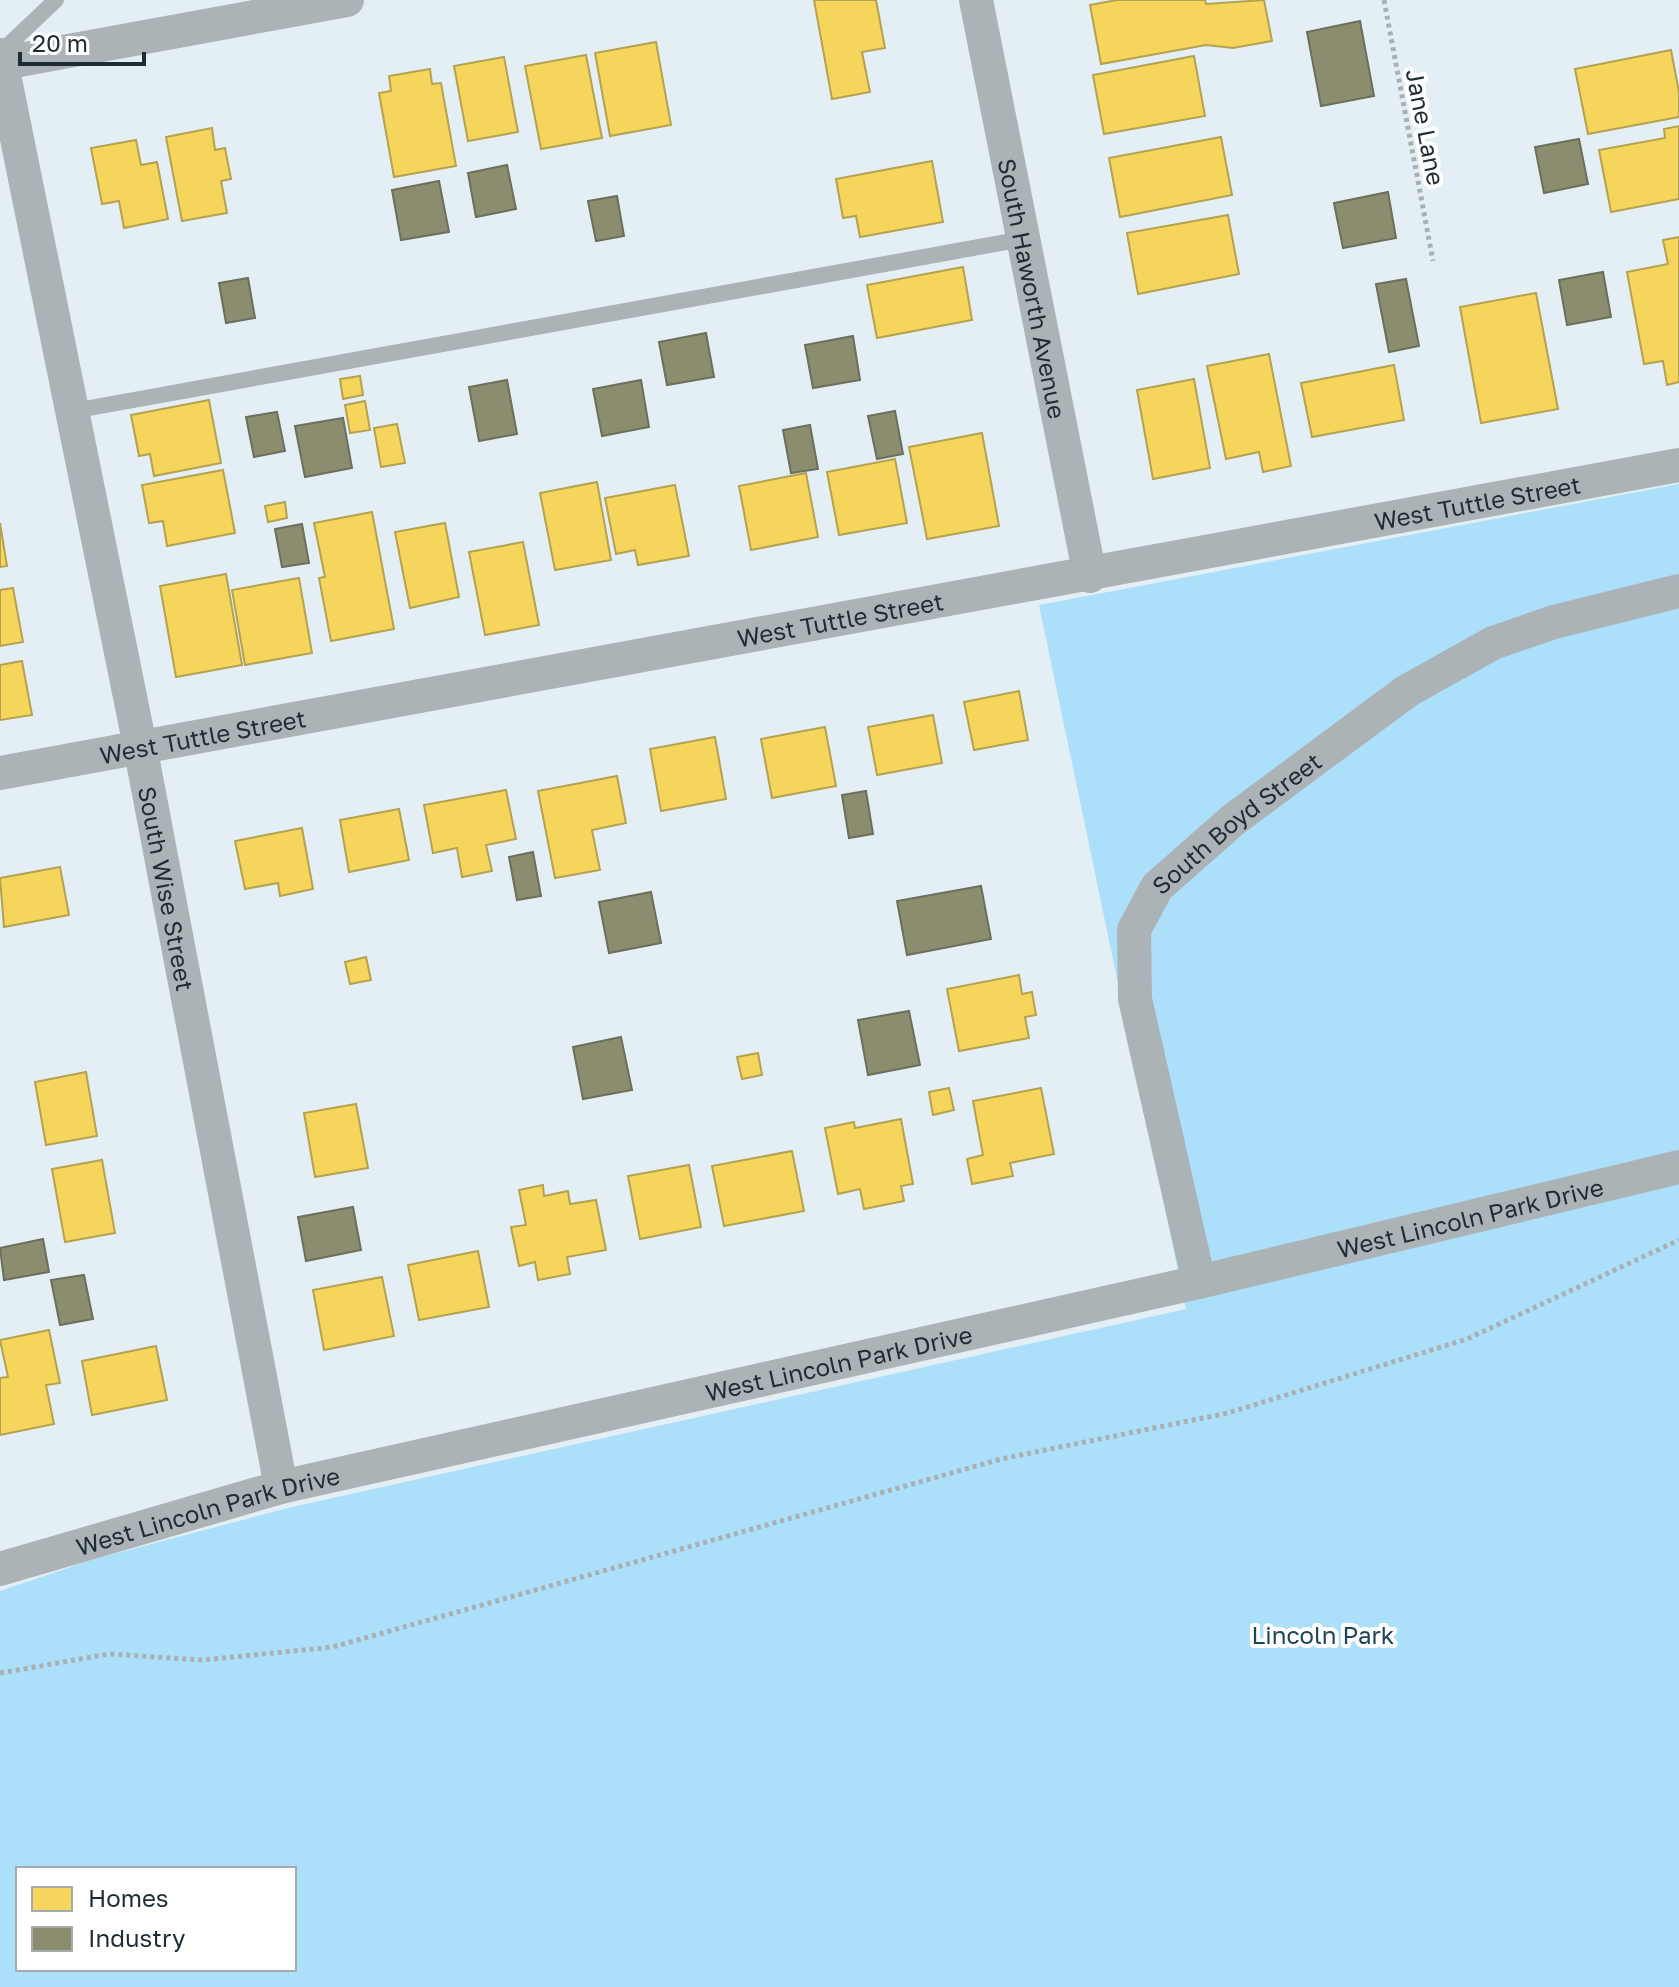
<svg xmlns="http://www.w3.org/2000/svg" width="1679" height="1987" font-family="'Golos Text',sans-serif">
	<rect width="100%" height="100%" fill="#e4eff5"/>
	<path fill="#abdffa" fill-rule="evenodd" d="M 1679,484 L 1679,1987 L 0,1987 L 0,1591 L 91,1560 L 288,1508 L 1186,1309 L 1039,605 ZM 18,1869 L 294,1869 L 294,1969 L 18,1969 Z"/>
	<path fill="#f6d55c" stroke="#b5a250" stroke-width="2" d="M 814,0 L 876,0 L 885,48 L 862,52 L 870,92 L 832,99 Z
		M 1117,0 L 1205,0 L 1206,4 L 1264,0 L 1272,41 L 1233,48 L 1206,45 L 1101,64 L 1090,5 Z
		M 656,42 L 671,125 L 610,136 L 595,53 Z
		M 1671,50 L 1679,92 L 1679,117 L 1588,134 L 1575,69 Z
		M 586,55 L 602,138 L 541,149 L 525,66 Z
		M 1194,56 L 1205,116 L 1104,134 L 1093,75 Z
		M 504,57 L 518,132 L 468,141 L 454,66 Z
		M 430,69 L 432,84 L 441,83 L 456,166 L 394,177 L 379,93 L 391,91 L 389,76 Z
		M 1679,126 L 1679,199 L 1611,212 L 1599,150 L 1665,138 L 1664,129 Z
		M 212,128 L 215,150 L 225,148 L 231,179 L 221,181 L 227,213 L 182,221 L 166,137 Z
		M 1221,137 L 1232,195 L 1120,217 L 1109,158 Z
		M 136,140 L 141,165 L 157,162 L 168,219 L 124,228 L 119,201 L 102,204 L 91,148 Z
		M 932,161 L 943,222 L 860,237 L 856,216 L 843,218 L 836,179 Z
		M 1228,215 L 1239,274 L 1138,294 L 1127,233 Z
		M 1679,237 L 1679,382 L 1667,385 L 1663,361 L 1644,364 L 1627,272 L 1668,264 L 1663,240 Z
		M 963,267 L 972,320 L 877,338 L 867,285 Z
		M 1536,293 L 1558,409 L 1481,423 L 1460,307 Z
		M 1269,354 L 1291,466 L 1263,472 L 1259,452 L 1226,459 L 1207,366 Z
		M 1394,365 L 1404,420 L 1312,437 L 1301,383 Z
		M 360,376 L 363,395 L 343,399 L 340,379 Z
		M 1194,379 L 1210,468 L 1153,479 L 1137,390 Z
		M 209,400 L 221,463 L 154,476 L 150,454 L 139,456 L 131,415 Z
		M 365,401 L 370,430 L 350,433 L 345,405 Z
		M 397,424 L 405,463 L 381,467 L 374,428 Z
		M 982,433 L 999,526 L 927,539 L 909,447 Z
		M 895,459 L 907,523 L 839,535 L 827,472 Z
		M 223,470 L 235,533 L 167,546 L 163,521 L 149,523 L 142,485 Z
		M 806,473 L 818,537 L 751,550 L 739,486 Z
		M 597,482 L 611,560 L 555,570 L 540,493 Z
		M 675,485 L 689,556 L 638,565 L 635,550 L 616,554 L 605,498 Z
		M 285,502 L 287,518 L 268,522 L 265,506 Z
		M 372,512 L 394,629 L 331,641 L 319,578 L 325,577 L 314,523 Z
		M 0,523 L 7,566 L 0,567 Z
		M 445,523 L 459,597 L 410,608 L 395,532 Z
		M 523,542 L 539,625 L 485,635 L 469,552 Z
		M 226,574 L 242,665 L 176,677 L 160,586 Z
		M 299,578 L 312,653 L 245,665 L 232,590 Z
		M 13,588 L 23,642 L 0,646 L 0,590 Z
		M 22,661 L 32,715 L 0,720 L 0,665 Z
		M 1019,691 L 1028,740 L 974,750 L 964,702 Z
		M 933,715 L 942,763 L 877,775 L 868,727 Z
		M 825,727 L 836,786 L 772,798 L 761,739 Z
		M 715,737 L 726,799 L 661,811 L 650,749 Z
		M 617,776 L 626,823 L 592,830 L 600,870 L 555,878 L 538,791 Z
		M 506,790 L 516,839 L 486,845 L 492,871 L 462,877 L 457,848 L 433,853 L 424,805 Z
		M 399,809 L 409,860 L 349,872 L 340,820 Z
		M 302,828 L 313,889 L 280,896 L 278,883 L 245,889 L 235,841 Z
		M 60,867 L 69,915 L 4,927 L 0,878 Z
		M 366,957 L 371,980 L 350,984 L 345,962 Z
		M 1019,975 L 1022,994 L 1032,992 L 1036,1015 L 1025,1017 L 1029,1038 L 959,1051 L 947,989 Z
		M 758,1053 L 762,1075 L 742,1079 L 737,1057 Z
		M 86,1072 L 97,1136 L 46,1145 L 35,1082 Z
		M 949,1088 L 954,1110 L 933,1115 L 929,1092 Z
		M 1041,1088 L 1054,1154 L 1010,1163 L 1013,1176 L 972,1184 L 967,1159 L 983,1155 L 973,1101 Z
		M 356,1104 L 368,1168 L 315,1177 L 304,1113 Z
		M 901,1119 L 913,1184 L 901,1186 L 904,1201 L 864,1209 L 860,1189 L 838,1194 L 825,1128 L 854,1122 L 855,1128 Z
		M 792,1151 L 804,1211 L 724,1226 L 712,1166 Z
		M 102,1160 L 115,1233 L 65,1242 L 52,1169 Z
		M 689,1165 L 701,1227 L 640,1239 L 628,1176 Z
		M 543,1185 L 544,1196 L 568,1191 L 570,1204 L 596,1200 L 606,1250 L 567,1257 L 570,1274 L 538,1280 L 535,1262 L 519,1266 L 511,1227 L 526,1225 L 519,1190 Z
		M 478,1251 L 489,1307 L 419,1320 L 408,1265 Z
		M 382,1277 L 394,1336 L 324,1350 L 313,1290 Z
		M 49,1330 L 60,1383 L 46,1385 L 54,1424 L 0,1435 L 0,1378 L 8,1377 L 0,1340 Z
		M 156,1346 L 167,1400 L 92,1415 L 82,1361 Z"/>
	<path fill="#8c8c6e" stroke="#6b6f5c" stroke-width="2" d="M 1360,21 L 1374,96 L 1321,106 L 1307,32 Z
		M 1579,139 L 1588,184 L 1544,193 L 1535,147 Z
		M 507,165 L 516,209 L 476,217 L 468,173 Z
		M 439,181 L 449,232 L 401,240 L 392,190 Z
		M 1388,192 L 1396,238 L 1343,248 L 1334,203 Z
		M 617,196 L 624,236 L 596,241 L 588,201 Z
		M 1603,272 L 1611,317 L 1567,325 L 1559,280 Z
		M 248,278 L 255,318 L 226,323 L 219,283 Z
		M 1406,279 L 1419,346 L 1389,352 L 1376,284 Z
		M 706,333 L 714,377 L 667,385 L 659,342 Z
		M 853,336 L 860,380 L 813,388 L 805,345 Z
		M 507,380 L 517,434 L 479,441 L 469,387 Z
		M 641,380 L 649,427 L 602,436 L 593,389 Z
		M 895,411 L 903,454 L 877,459 L 868,416 Z
		M 277,412 L 285,451 L 254,457 L 246,417 Z
		M 343,418 L 352,468 L 305,477 L 295,426 Z
		M 810,425 L 818,469 L 791,473 L 783,430 Z
		M 302,524 L 309,563 L 282,567 L 275,529 Z
		M 866,791 L 873,834 L 849,838 L 842,795 Z
		M 533,852 L 541,896 L 517,900 L 509,857 Z
		M 981,886 L 991,939 L 907,955 L 897,901 Z
		M 651,892 L 661,943 L 609,953 L 599,902 Z
		M 909,1011 L 920,1065 L 868,1075 L 858,1020 Z
		M 621,1037 L 632,1090 L 583,1099 L 573,1047 Z
		M 353,1207 L 361,1250 L 306,1261 L 298,1217 Z
		M 43,1239 L 49,1272 L 4,1280 L 0,1248 Z
		M 84,1275 L 93,1319 L 60,1325 L 51,1280 Z"/>
	<g fill="none" stroke-linecap="round" stroke-linejoin="round">
		<path stroke="#a9b0b4" stroke-width="5" stroke-dasharray="4 4" stroke-linecap="butt" d="M 1384,0 L 1433,261
			M 0,1673 L 109,1654 L 203,1660 L 333,1647 L 1001,1459 L 1228,1413 L 1467,1339 L 1679,1240"/>
		<path stroke="#acb3b7" stroke-width="16" d="M 0,53 L 56,0
			M 73,411 L 1023,239"/>
		<g stroke="#acb3b7" stroke-width="34">
			<path id="s1" d="M 976,0 L 1090,576"/>
			<path id="s2" d="M 0,55 L 140,746 L 281,1487"/>
			<path d="M 3,63 L 347,0"/>
			<path id="s3" d="M 0,773 L 1679,465"/>
			<path id="s4" d="M 1199,1282 L 1135,999 L 1134,930 L 1157,887 L 1233,820 L 1407,691 L 1493,643 L 1554,622 L 1679,591"/>
			<path id="s5" d="M 0,1569 L 281,1487 L 1199,1282 L 1679,1167"/>
		</g>
	</g>
	<g text-anchor="middle" dominant-baseline="central" stroke-width="8" stroke-linejoin="round" paint-order="stroke">
		<g font-size="24" fill="#1e2c33" stroke="#fff">
			<text transform="translate(1426 127) rotate(79)">Jane Lane</text>
			<text stroke="none"><textPath href="#s1" startOffset="294">South Haworth Avenue</textPath></text>
			<text stroke="none"><textPath href="#s3" startOffset="1502">West Tuttle Street</textPath></text>
			<text stroke="none"><textPath href="#s3" startOffset="854">West Tuttle Street</textPath></text>
			<text stroke="none"><textPath href="#s3" startOffset="206">West Tuttle Street</textPath></text>
			<text stroke="none"><textPath href="#s4" startOffset="510">South Boyd Street</textPath></text>
			<text stroke="none"><textPath href="#s2" startOffset="850">South Wise Street</textPath></text>
			<text stroke="none"><textPath href="#s5" startOffset="1512">West Lincoln Park Drive</textPath></text>
			<text stroke="none"><textPath href="#s5" startOffset="864">West Lincoln Park Drive</textPath></text>
			<text stroke="none"><textPath href="#s5" startOffset="216">West Lincoln Park Drive</textPath></text>
		</g>
		<g font-size="24" fill="#1d4457" stroke="#fff">
			<text x="1323" y="1634">Lincoln Park</text>
		</g>
	</g>
	<rect x="16" y="1867" width="280" height="104" fill="#ffffff" stroke="#a5abad" stroke-width="2"/>
	<rect x="32" y="1887" width="40" height="24" fill="#f6d55c" stroke="#a5abad" stroke-width="2"/>
	<text x="88" y="1907" font-size="24" fill="#1e2c33">Homes</text>
	<rect x="32" y="1927" width="40" height="24" fill="#8c8c6e" stroke="#a5abad" stroke-width="2"/>
	<text x="88" y="1947" font-size="24" fill="#1e2c33">Industry</text>
	<path d="M20 52v12h124v-12" fill="none" stroke="#1e2c33" stroke-width="4"/>
	<text x="32" y="52" font-size="24" fill="#1e2c33" stroke="#ffffff" stroke-width="6" paint-order="stroke">20 m</text>
</svg>
